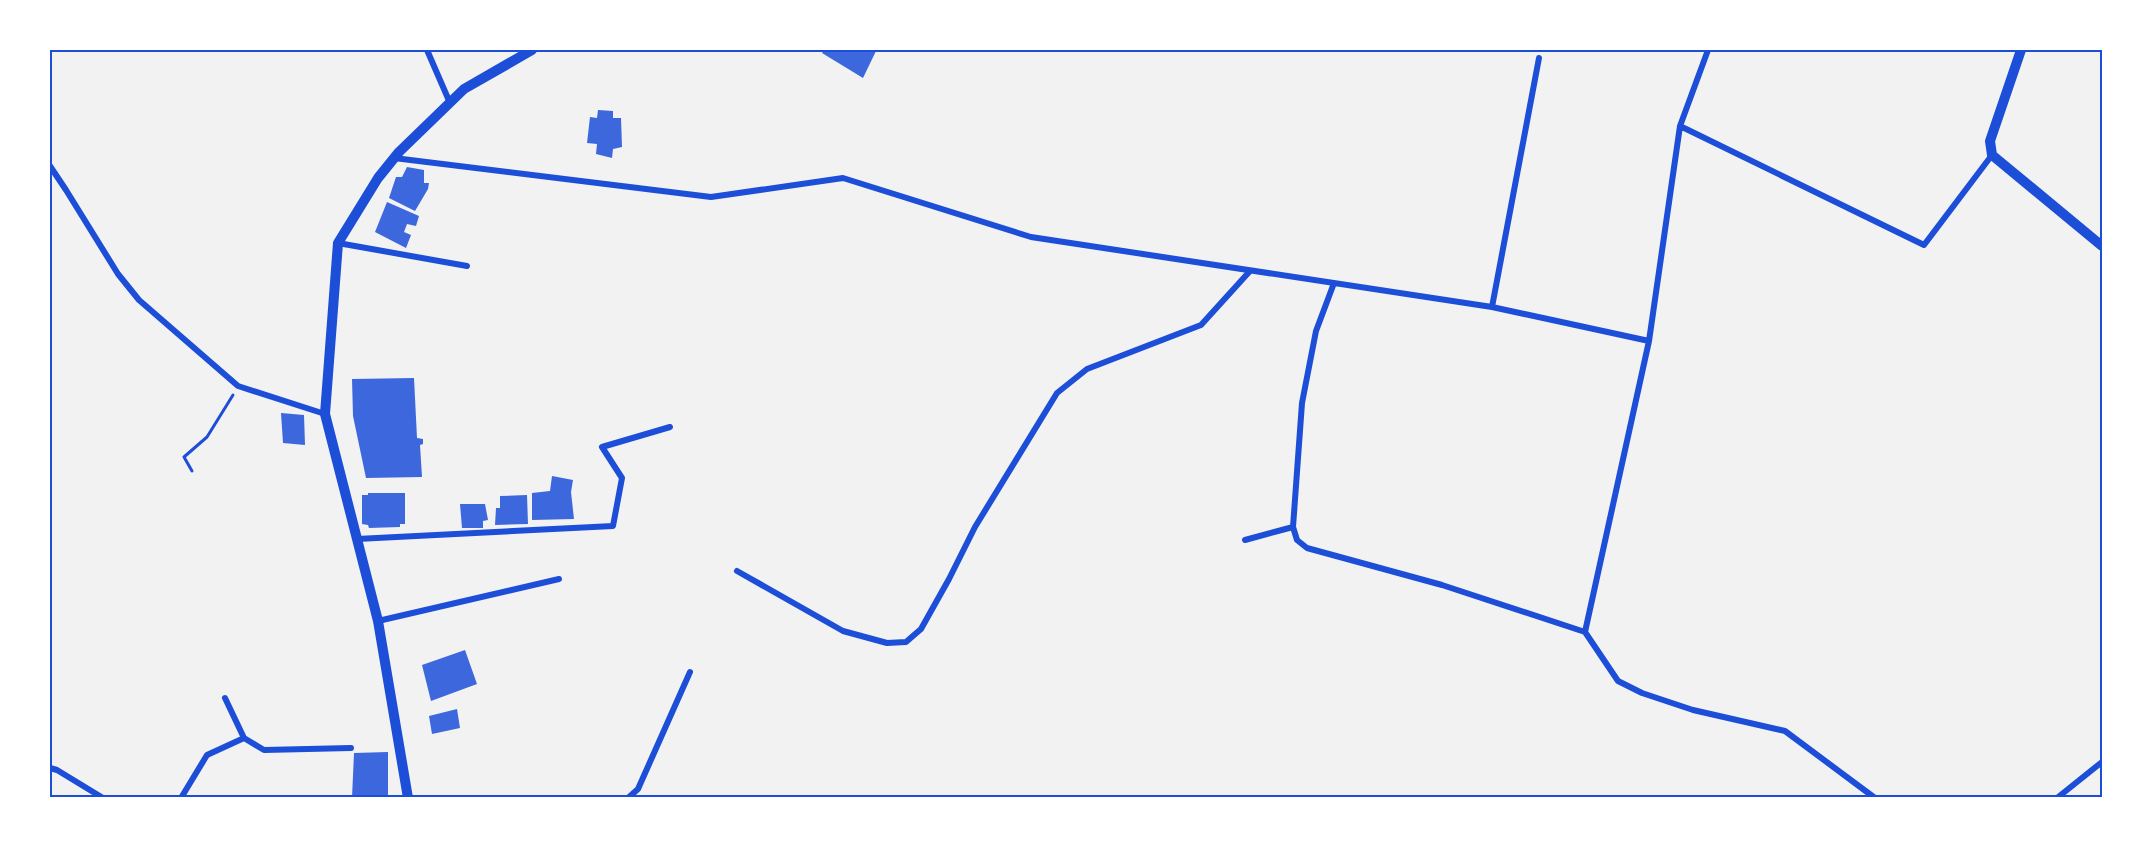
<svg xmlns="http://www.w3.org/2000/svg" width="2152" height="847" font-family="'Open Sans',sans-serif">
	<rect width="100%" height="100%" fill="#f2f2f2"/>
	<path fill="#3d67dc" d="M 824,50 L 874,50 L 876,51 L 863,78 L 822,53 Z
		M 598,110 L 613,111 L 613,118 L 621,118 L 622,147 L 613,149 L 612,158 L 596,154 L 597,144 L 587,143 L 590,117 L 597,118 Z
		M 407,167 L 424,170 L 424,183 L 429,183 L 428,189 L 415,211 L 389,198 L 396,177 L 402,177 Z
		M 387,202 L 419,216 L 416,226 L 407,224 L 404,232 L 411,235 L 406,248 L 375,232 Z
		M 414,378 L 417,438 L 423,439 L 423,444 L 420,445 L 422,477 L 366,478 L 353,416 L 352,379 Z
		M 281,413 L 304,415 L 305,445 L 283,443 Z
		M 552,476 L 573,480 L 571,492 L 574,519 L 532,520 L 532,493 L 550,491 Z
		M 368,493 L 405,493 L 405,524 L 400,524 L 400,527 L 369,528 L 368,525 L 362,524 L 362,495 L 368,495 Z
		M 527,495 L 528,524 L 495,525 L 496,508 L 500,508 L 500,496 Z
		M 460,504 L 485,504 L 488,520 L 483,521 L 483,528 L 462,528 Z
		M 465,650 L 477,684 L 431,701 L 422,665 Z
		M 457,709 L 460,728 L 432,734 L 429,716 Z
		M 388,752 L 388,798 L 352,798 L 354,753 Z"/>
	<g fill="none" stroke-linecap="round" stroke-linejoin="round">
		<path stroke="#1d4ed8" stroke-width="3" d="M 192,471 L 184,457 L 207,437 L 233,395"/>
		<path stroke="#1d4ed8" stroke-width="6" d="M 427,50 L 450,103
			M 1680,126 L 1924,245 L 1992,155
			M 394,158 L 711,197 L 843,178 L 1031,237 L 1492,307 L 1649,341 L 1680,126 L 1708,50
			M 50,166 L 66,190 L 118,274 L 139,300 L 238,386 L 325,414
			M 338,243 L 467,266
			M 1334,283 L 1316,331 L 1302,403 L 1293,527 L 1297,540 L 1307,548 L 1442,585 L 1585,632 L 1618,681 L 1642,693 L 1693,710 L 1785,731 L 1875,798
			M 1492,307 L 1539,58
			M 357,539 L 613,526 L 622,478 L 602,447 L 670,427
			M 1245,540 L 1293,527
			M 737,571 L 843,631 L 887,643 L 906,642 L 921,629 L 949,579 L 975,527 L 1057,393 L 1087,369 L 1201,325 L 1250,271
			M 378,621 L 559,579
			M 1585,632 L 1649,341
			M 225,698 L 244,738 L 264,750 L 351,748
			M 50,768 L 57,770 L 103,798
			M 181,798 L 207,755 L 244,738
			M 628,798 L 638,789 L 690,672
			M 2057,798 L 2102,762"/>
		<path stroke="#1d4ed8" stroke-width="10" d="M 2021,50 L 1990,141 L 1992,155 L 2102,246
			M 408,798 L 378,621 L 325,414 L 338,243 L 378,178 L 399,152 L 464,89 L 532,50"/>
	</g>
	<rect width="2152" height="847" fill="none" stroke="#ffffff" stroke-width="102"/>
	<rect x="51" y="51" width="2050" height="745" fill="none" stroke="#1d4ed8" stroke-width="2"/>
</svg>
